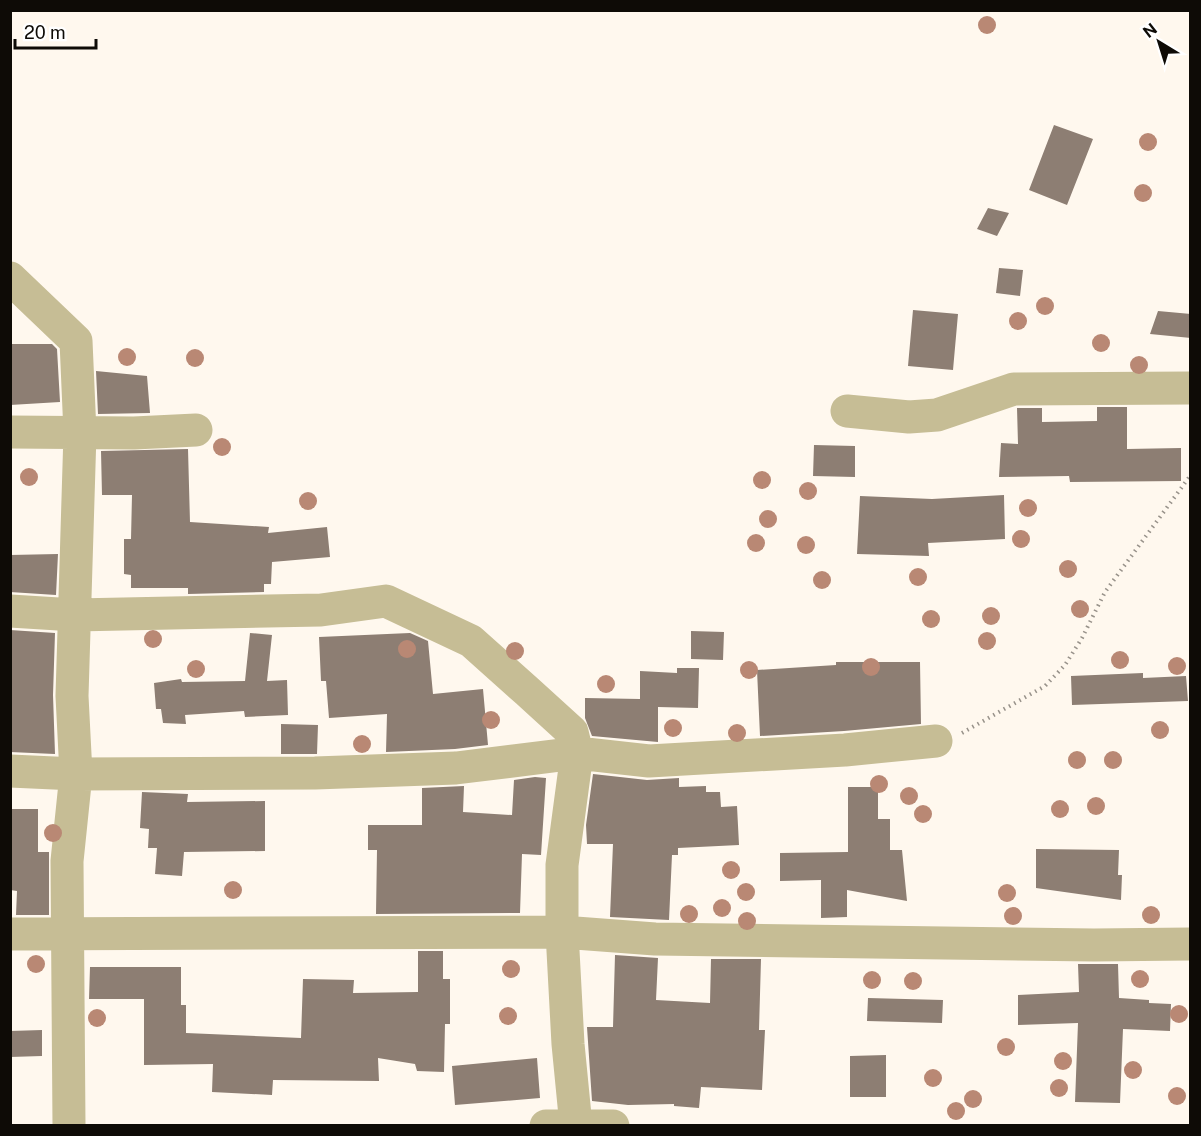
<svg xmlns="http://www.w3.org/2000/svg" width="1201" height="1136" font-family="'Public Sans',sans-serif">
	<rect width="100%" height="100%" fill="#fff8ee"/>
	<path fill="#8d7e73" d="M 1054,125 L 1093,139 L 1067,205 L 1029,190 Z
		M 988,208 L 1009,213 L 997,236 L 977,229 Z
		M 999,268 L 1023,270 L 1020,296 L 996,293 Z
		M 913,310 L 958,314 L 953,370 L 908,366 Z
		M 1158,311 L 1191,314 L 1191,338 L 1150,334 Z
		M 10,344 L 52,344 L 57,349 L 60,402 L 10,405 Z
		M 96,371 L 147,376 L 150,413 L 98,414 Z
		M 1097,407 L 1127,407 L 1127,449 L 1181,448 L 1181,481 L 1070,482 L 1069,476 L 999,477 L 1001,443 L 1018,444 L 1017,408 L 1042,408 L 1042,422 L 1097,421 Z
		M 814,445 L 855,446 L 855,477 L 813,476 Z
		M 188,449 L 190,522 L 269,527 L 268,533 L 327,527 L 330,557 L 272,562 L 271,584 L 264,584 L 264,592 L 188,594 L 188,588 L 131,588 L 131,575 L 124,574 L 124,539 L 131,539 L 132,495 L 102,495 L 101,451 Z
		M 1004,495 L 1005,539 L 928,543 L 929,556 L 857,554 L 860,496 L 932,499 Z
		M 58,554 L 56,595 L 10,592 L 10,555 Z
		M 10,630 L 55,633 L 53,695 L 55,754 L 10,752 Z
		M 691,631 L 724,632 L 723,660 L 691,659 Z
		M 250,633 L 272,635 L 267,681 L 287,680 L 288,715 L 245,717 L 244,711 L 185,715 L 186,724 L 163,723 L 161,709 L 156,709 L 154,683 L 181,679 L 182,682 L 245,681 Z
		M 410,633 L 428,641 L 433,694 L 483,689 L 488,745 L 455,749 L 386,752 L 387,714 L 329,718 L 326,681 L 321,681 L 319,637 Z
		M 836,662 L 920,662 L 921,724 L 844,731 L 760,736 L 757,670 L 836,665 Z
		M 677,668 L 699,668 L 698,708 L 658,707 L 658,742 L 592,736 L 585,718 L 585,698 L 640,699 L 640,671 L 677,673 Z
		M 1143,673 L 1143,678 L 1186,676 L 1188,701 L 1072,705 L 1071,676 Z
		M 281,724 L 318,725 L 317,754 L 281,754 Z
		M 593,774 L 647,780 L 679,778 L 679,787 L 706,786 L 706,792 L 720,792 L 721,807 L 737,806 L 739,845 L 678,848 L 678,855 L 672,855 L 669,920 L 610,917 L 613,844 L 587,844 L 586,825 Z
		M 535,777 L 546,778 L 541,855 L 522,854 L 520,913 L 376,914 L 377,850 L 368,850 L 368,825 L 422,825 L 422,788 L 464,786 L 463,812 L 512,815 L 514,780 Z
		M 848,787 L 878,787 L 878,819 L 890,819 L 890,850 L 902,850 L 907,901 L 847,890 L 847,917 L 821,918 L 821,880 L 780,881 L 780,853 L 848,852 Z
		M 142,792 L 188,794 L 187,802 L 265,801 L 265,851 L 184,852 L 182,876 L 155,874 L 157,848 L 148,848 L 149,829 L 140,828 Z
		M 10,809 L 38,809 L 38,852 L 49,852 L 49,915 L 16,915 L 17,891 L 10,890 Z
		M 1036,849 L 1119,850 L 1118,875 L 1122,875 L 1121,900 L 1036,888 Z
		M 418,951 L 443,951 L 443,979 L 450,979 L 450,1024 L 445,1024 L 444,1072 L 417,1071 L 415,1064 L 378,1058 L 379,1081 L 273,1080 L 272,1095 L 212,1092 L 213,1064 L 144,1065 L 144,999 L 89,999 L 90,967 L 181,967 L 181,1005 L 186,1005 L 186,1033 L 301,1038 L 303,979 L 354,980 L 353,993 L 418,992 Z
		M 615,955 L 658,958 L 656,1000 L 710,1003 L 711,959 L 761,959 L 759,1030 L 765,1030 L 762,1090 L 701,1087 L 699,1108 L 674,1106 L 674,1104 L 628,1105 L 592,1101 L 587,1027 L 613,1027 Z
		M 1078,964 L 1118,964 L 1119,998 L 1149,1000 L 1149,1003 L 1171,1004 L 1170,1031 L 1123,1029 L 1120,1103 L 1075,1102 L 1078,1023 L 1018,1025 L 1018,995 L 1079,992 Z
		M 868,998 L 943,1000 L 942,1023 L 867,1021 Z
		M 42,1030 L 42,1056 L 10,1057 L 10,1031 Z
		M 886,1055 L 886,1097 L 850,1097 L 850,1056 Z
		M 537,1058 L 540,1098 L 455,1105 L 452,1066 Z"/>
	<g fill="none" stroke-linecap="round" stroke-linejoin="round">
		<path stroke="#98928a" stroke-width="4" stroke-dasharray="1.5 4.5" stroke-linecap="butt" d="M 962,733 L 1045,686 L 1065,665 L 1082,638 L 1105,592 L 1190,476"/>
		<path stroke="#c6bd95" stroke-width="33" d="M 10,278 L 76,341 L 80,433 L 72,696 L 76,774 L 67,861 L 69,1126
			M 847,411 L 909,417 L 937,415 L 1014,389 L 1190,388
			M 10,432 L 134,433 L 196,430
			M 10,611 L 75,615 L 321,610 L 386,601 L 471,641 L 527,691 L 572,732 L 577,753 L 562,865 L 562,932 L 568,1044 L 576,1126
			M 10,771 L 76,774 L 315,773 L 456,768 L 577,753 L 649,761 L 845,750 L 936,741
			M 10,934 L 562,932 L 655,939 L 1094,945 L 1190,944
			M 546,1126 L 613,1126"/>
	</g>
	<g fill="#b98874">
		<circle cx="987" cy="25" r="9"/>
		<circle cx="1148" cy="142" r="9"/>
		<circle cx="1143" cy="193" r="9"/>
		<circle cx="1045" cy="306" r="9"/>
		<circle cx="1018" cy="321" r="9"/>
		<circle cx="1101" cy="343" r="9"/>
		<circle cx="127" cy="357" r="9"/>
		<circle cx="195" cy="358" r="9"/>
		<circle cx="1139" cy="365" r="9"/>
		<circle cx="222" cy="447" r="9"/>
		<circle cx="29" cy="477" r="9"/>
		<circle cx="762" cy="480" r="9"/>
		<circle cx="808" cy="491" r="9"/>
		<circle cx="308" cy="501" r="9"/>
		<circle cx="1028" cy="508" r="9"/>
		<circle cx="768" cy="519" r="9"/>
		<circle cx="1021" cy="539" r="9"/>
		<circle cx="756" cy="543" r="9"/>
		<circle cx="806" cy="545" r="9"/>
		<circle cx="1068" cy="569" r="9"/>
		<circle cx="918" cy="577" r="9"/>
		<circle cx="822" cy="580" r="9"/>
		<circle cx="1080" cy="609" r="9"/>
		<circle cx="991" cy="616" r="9"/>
		<circle cx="931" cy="619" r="9"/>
		<circle cx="153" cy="639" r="9"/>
		<circle cx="987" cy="641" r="9"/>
		<circle cx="407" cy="649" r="9"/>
		<circle cx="515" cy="651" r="9"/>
		<circle cx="1120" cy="660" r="9"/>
		<circle cx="1177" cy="666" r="9"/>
		<circle cx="871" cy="667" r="9"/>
		<circle cx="196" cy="669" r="9"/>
		<circle cx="749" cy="670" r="9"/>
		<circle cx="606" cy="684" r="9"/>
		<circle cx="491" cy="720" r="9"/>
		<circle cx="673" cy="728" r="9"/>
		<circle cx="1160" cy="730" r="9"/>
		<circle cx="737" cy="733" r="9"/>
		<circle cx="362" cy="744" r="9"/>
		<circle cx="1077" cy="760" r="9"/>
		<circle cx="1113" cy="760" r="9"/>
		<circle cx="879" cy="784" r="9"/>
		<circle cx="909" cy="796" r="9"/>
		<circle cx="1096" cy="806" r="9"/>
		<circle cx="1060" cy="809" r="9"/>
		<circle cx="923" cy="814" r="9"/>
		<circle cx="53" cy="833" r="9"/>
		<circle cx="731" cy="870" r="9"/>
		<circle cx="233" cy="890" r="9"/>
		<circle cx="746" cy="892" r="9"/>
		<circle cx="1007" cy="893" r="9"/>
		<circle cx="722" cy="908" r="9"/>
		<circle cx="689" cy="914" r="9"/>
		<circle cx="1151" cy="915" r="9"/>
		<circle cx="1013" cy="916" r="9"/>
		<circle cx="747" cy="921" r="9"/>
		<circle cx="36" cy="964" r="9"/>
		<circle cx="511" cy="969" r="9"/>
		<circle cx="1140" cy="979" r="9"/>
		<circle cx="872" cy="980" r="9"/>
		<circle cx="913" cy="981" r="9"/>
		<circle cx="1179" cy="1014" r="9"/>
		<circle cx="508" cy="1016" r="9"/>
		<circle cx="97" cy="1018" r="9"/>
		<circle cx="1006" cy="1047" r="9"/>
		<circle cx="1063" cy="1061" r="9"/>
		<circle cx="1133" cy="1070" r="9"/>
		<circle cx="933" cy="1078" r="9"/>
		<circle cx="1059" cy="1088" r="9"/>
		<circle cx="1177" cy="1096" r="9"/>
		<circle cx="973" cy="1099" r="9"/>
		<circle cx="956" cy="1111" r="9"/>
	</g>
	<rect width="1201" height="1136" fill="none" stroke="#0e0b06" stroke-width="24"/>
	<g transform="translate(1159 42) rotate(322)" stroke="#ffffff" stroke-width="4.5" paint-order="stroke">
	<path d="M0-4.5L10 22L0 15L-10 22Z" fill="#0e0b06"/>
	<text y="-9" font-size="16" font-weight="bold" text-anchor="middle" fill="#0e0b06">N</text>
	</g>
	<path d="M15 39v9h81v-9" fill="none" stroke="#0e0b06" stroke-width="3"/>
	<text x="24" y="39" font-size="18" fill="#0e0b06" stroke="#ffffff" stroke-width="4.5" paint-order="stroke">20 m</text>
</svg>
